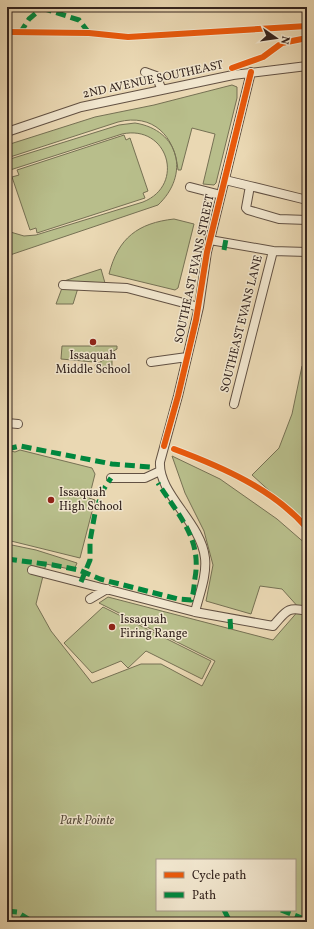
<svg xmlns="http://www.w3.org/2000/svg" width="314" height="929" font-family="Vollkorn,serif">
	<rect width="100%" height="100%" fill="#ead8b3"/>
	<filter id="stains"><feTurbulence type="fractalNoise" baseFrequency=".005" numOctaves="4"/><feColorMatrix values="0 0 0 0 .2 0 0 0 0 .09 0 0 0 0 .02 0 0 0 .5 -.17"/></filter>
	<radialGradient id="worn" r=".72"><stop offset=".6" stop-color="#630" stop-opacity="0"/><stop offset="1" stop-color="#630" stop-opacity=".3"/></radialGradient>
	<path fill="#b8be8b" stroke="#767154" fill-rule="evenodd" d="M 232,85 L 237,87 L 237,98 L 216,183 L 214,185 L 203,184 L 215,134 L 192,128 L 181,170 L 178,170 C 175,136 153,113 118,122 L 7,158 L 7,145 L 95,117 L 154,105 Z
		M 135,123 C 180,130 190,175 158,205 L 10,255 L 7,246 L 9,243 L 7,242 L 7,231 L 24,236 L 36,235 L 143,202 C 186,185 168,124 122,134 L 7,171 L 7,160 L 119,125 Z
		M 124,135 L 126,140 L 130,138 L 148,191 L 143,193 L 145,198 L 37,233 L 36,228 L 30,230 L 12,177 L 19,175 L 17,170 Z
		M 174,219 L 194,224 L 178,288 L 175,290 L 109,274 C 118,238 138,223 174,219 Z
		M 101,269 L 105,283 L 64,281 Z
		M 62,288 L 78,288 L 73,304 L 56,304 Z
		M 62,346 L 117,346 L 117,349 L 94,362 L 61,359 Z
		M 112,355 L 112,366 L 96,367 L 95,365 Z
		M 307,362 L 307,525 L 252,475 L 279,448 L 292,414 L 302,366 Z
		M 7,450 L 15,452 L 20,450 L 92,468 L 95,474 L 89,498 L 95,500 L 80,558 L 7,540 Z
		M 172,456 L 220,479 L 277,519 L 307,545 L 307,922 L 7,922 L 7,544 L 36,550 L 77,563 L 74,570 L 46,564 L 36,604 L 51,631 L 92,683 L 141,664 L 161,664 L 202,686 L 215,661 L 99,603 L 108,597 L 273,640 L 300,609 L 282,589 L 260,586 L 251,614 L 206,601 L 213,565 L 204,531 L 185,493 ZM 157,860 L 295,860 L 295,910 L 157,910 Z
		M 103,607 L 211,661 L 202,679 L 146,651 L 128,668 L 121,661 L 92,673 L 64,643 Z"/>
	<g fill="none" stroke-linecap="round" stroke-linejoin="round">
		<defs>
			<path id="minor" d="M 145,72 L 156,76 L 162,90
				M 7,132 L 81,107 L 233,75 L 307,66
				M 225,180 L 250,186 L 246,208 L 248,210 L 279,219 L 307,220
				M 250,186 L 307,200
				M 190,187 L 221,195
				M 210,240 L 273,251 L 307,252
				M 63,285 L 127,288 L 199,307
				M 151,362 L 187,357
				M 234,404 L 273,251
				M 7,423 L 18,424
				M 111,478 L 145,478 L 160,471
				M 32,570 L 195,612 L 273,626 C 286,612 286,606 307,611
				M 90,599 L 107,589
				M 195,612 C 199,595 207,576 205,558 C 201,522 158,494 160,462 L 178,396 L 199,307 L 207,252 L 251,72"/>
		</defs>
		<use href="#minor" stroke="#625143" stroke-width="10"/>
		<use href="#minor" stroke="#f1e6ce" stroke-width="8"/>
		<path stroke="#00873e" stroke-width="5" stroke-dasharray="10 5" stroke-linecap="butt" d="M 42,8 L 79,20 L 89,33
			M 20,33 L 29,19 L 42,8
			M 224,250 L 226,239
			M 7,449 L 20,446 L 112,464 L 150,467
			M 7,559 L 53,565 L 79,570 L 100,579 L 178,599 L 191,600 C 194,593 194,585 195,578 C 202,538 178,515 158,483
			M 81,582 L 90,560 L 90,541 L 95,513 L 103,490 L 111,478
			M 230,619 L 231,633
			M 224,910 L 230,922
			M 281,910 L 307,920
			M 7,911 L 17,912 L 33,922"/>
		<defs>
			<path id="cycleway" d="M 7,32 L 89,33 L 128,37 L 307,26
				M 232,68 L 263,57 L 282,43 L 307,38
				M 164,446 L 178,396 L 196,320 L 207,252 L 251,72
				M 174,449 C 222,467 273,489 307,528"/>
		</defs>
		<use href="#cycleway" stroke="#f1e6ce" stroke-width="8"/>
		<use href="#cycleway" stroke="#e8590c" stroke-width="6"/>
	</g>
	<g fill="#8f2418" stroke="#f1e6ce" stroke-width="1.5">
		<circle cx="93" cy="342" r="4"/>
		<circle cx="51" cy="500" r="4"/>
		<circle cx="112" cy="627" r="4"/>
	</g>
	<g text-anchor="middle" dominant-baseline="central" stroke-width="3" stroke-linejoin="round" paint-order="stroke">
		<g font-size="12" fill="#34241e" stroke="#f1e6ce">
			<text transform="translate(153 80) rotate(-12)">2ND AVENUE SOUTHEAST</text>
			<text transform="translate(195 269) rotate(-78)">SOUTHEAST EVANS STREET</text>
			<text transform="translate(242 324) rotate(-76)">SOUTHEAST EVANS LANE</text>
		</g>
		<g font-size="12" fill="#34241e" stroke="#f1e6ce" text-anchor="start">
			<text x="93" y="356" text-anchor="middle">Issaquah<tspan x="93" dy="14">Middle School</tspan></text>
			<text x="59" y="493">Issaquah<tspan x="59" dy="14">High School</tspan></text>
			<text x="120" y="620">Issaquah<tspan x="120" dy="14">Firing Range</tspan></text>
		</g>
		<g font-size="12" font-style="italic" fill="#554a39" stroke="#f1e6ce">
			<text x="87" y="821">Park Pointe</text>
		</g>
	</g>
	<rect width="314" height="929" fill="none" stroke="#ead8b3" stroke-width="24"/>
	<rect x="8" y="8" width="298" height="913" fill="none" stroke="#34241e" stroke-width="2"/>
	<rect x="12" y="12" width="290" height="905" fill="none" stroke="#34241e"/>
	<rect x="156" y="859" width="140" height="52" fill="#f1e6ce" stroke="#a59888"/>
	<rect x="164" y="872" width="20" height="6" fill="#e8590c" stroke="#a59888"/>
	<text x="192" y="879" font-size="12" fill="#34241e">Cycle path</text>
	<rect x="164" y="892" width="20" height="6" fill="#00873e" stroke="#a59888"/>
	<text x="192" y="899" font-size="12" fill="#34241e">Path</text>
	<g transform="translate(276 38) rotate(103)" stroke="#f1e6ce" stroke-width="3" paint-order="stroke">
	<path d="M0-3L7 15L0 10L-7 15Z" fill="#34241e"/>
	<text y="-6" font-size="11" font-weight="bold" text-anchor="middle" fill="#34241e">N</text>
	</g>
	<rect width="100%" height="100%" filter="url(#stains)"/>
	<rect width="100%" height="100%" fill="url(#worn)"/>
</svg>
